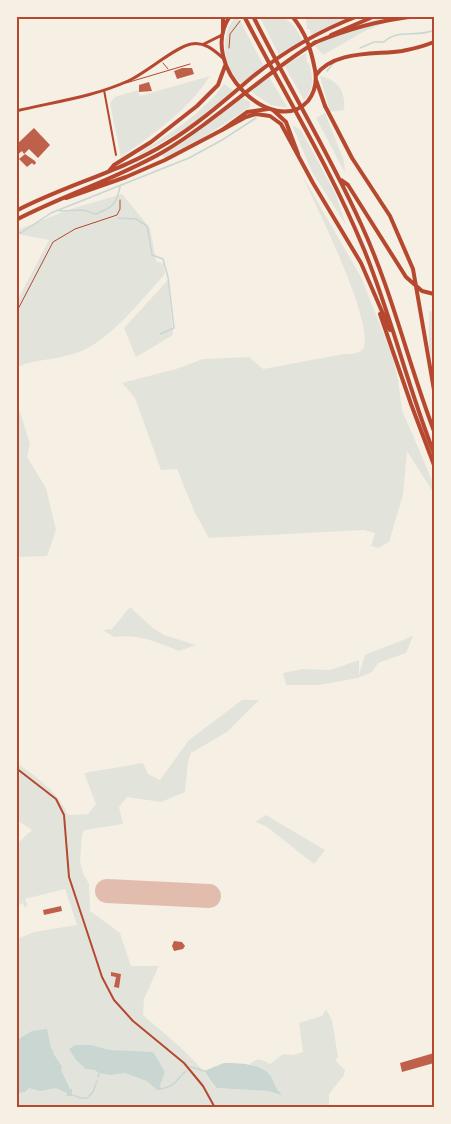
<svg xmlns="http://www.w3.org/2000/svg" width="451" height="1124" font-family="'DejaVu Sans',sans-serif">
	<rect width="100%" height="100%" fill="#f6efe4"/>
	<path fill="#e2e4dc" d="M 329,16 L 353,17 L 311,36 L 310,29 L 307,29 L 306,19 L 316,19 Z
		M 235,17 L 238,17 L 264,66 L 241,84 C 223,65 219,37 235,17 Z
		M 260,17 L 284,17 L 294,26 L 303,41 L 279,55 Z
		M 381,17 L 399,17 L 363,32 L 323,55 L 315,46 L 338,33 Z
		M 306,53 L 307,63 L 309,63 C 313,77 315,89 304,100 L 284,65 Z
		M 210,76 C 188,110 154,134 121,157 L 110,103 L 115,97 L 138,90 L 140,96 Z
		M 320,76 C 338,80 346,91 344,110 L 330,112 Z
		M 269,77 L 288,108 L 271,105 L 250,91 Z
		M 224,84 L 234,91 L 185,129 L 140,155 L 140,153 C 170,133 203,113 224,84 Z
		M 241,97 L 250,102 L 250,107 L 204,137 L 164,158 L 163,155 L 217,118 Z
		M 325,113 L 344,161 L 345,173 L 316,118 Z
		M 292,125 L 301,130 L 336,195 L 346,225 L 312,172 Z
		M 302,175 L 361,277 L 392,355 L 398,380 L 402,410 L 434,485 L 434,494 L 407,451 L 403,495 L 389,542 L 378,548 L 371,546 L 375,533 L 364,530 L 209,538 L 195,513 L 177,469 L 161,470 L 135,398 L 122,383 L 176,369 L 203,359 L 249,357 L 263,369 L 344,354 C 353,354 358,354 364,348 C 372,316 317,209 302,175 Z
		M 122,194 L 150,228 L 156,261 L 164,264 L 165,274 C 141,300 116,334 84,350 C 63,360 38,358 17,367 L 16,303 L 49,240 L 17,234 L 17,230 L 71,209 Z
		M 168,280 L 173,335 L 136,357 L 124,328 Z
		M 429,311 L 434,312 L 434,371 L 429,347 Z
		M 16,410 L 20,412 L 30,444 L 27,457 L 46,488 L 56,530 L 47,556 L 17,557 Z
		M 130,607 L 153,628 L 164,635 L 196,645 L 179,651 C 156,642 139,634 114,637 L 103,630 L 112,629 Z
		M 413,636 L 406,653 L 378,663 L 372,672 L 358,678 L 319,685 L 286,685 L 283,673 L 303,669 L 330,670 L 359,660 L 359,675 L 365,655 Z
		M 242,700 L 259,700 L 227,732 L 191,753 L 188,761 L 185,792 L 161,802 L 127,797 L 119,807 L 123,824 L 85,830 L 82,834 L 80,862 L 83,873 L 89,884 L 90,911 L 120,933 L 131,966 L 159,966 L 144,999 L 143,1015 C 169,1038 197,1058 215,1088 L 268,1091 L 281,1094 L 274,1087 L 269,1075 L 250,1064 C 257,1057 263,1060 270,1064 L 283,1054 L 293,1055 L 303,1052 L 299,1023 L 322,1016 L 326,1009 L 332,1020 L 338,1057 L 335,1060 L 345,1070 L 344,1075 L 329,1094 L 329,1107 L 17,1107 L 17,939 L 34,932 L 77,925 L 65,889 L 25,899 L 28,905 L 25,908 L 23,903 L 17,906 L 17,844 L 32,830 L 17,820 L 17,763 C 38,779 57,790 68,815 L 88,814 L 96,804 L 84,773 L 143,763 L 148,774 L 160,780 L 189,740 Z
		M 266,815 L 325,850 L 314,864 L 266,826 L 255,822 Z"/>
	<path fill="#c9d6d2" d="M 47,1029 L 51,1048 L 54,1052 L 53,1053 L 62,1067 L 61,1070 L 70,1089 L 72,1089 L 72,1096 L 67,1096 L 67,1093 L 56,1088 L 40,1091 L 29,1088 L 25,1092 L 17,1093 L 17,1040 L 32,1031 Z
		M 75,1045 L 91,1045 L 109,1050 L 153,1052 L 165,1072 L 160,1085 L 161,1090 L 157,1090 L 147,1081 L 125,1073 L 110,1075 L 99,1073 L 95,1070 L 86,1069 L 76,1060 L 69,1049 Z
		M 224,1063 C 238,1063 260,1063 270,1075 C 274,1081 274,1087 282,1095 L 268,1091 L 216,1088 L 204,1071 Z"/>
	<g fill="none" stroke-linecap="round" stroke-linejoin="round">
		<path stroke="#c9d6d2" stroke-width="1.5" d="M 360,48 L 374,42 L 384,42 C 397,28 418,38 434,30
			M 327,71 L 334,62
			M 60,211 L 83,210 L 96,214 C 113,207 116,205 120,187
			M 118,218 L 136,219 L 147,226 L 152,255 L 163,259 L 168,277 L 174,328 L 160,334
			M 16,232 L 21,233 L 51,213 L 189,158 L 222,140 L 256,118
			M 191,1067 L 204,1071
			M 98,1077 L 99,1073
			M 161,1089 C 178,1085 175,1080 186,1071
			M 73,1095 L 81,1098 L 87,1098 L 93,1092 L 97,1081"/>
		<path stroke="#e2bdae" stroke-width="24" d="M 107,891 L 209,896"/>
	</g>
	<path fill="#bf614a" d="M 182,68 L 192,68 L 194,74 L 177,79 L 174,71 Z
		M 149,82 L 152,91 L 139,92 L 139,85 Z
		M 34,128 L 50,145 L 38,158 L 29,149 L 24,154 L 22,151 L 16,156 L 16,145 Z
		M 25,154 L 35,161 L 36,163 L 34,165 L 32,163 L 27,167 L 19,159 Z
		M 61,906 L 62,911 L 44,915 L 43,910 Z
		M 174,941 L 182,942 L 185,946 L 183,949 L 174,951 L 172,946 Z
		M 111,972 L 121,974 L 119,988 L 114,987 L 116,977 L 111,976 Z
		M 434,1053 L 434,1063 L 402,1072 L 400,1063 Z"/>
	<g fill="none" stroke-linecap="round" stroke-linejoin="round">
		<path stroke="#b5482f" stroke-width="1" d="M 229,48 L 230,34 L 240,21
			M 16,313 L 53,242 L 75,229 L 117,215 L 120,209 L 120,200"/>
		<path stroke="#b5482f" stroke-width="1" d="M 163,63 L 168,69
			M 126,83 L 190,64"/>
		<path stroke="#b5482f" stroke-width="2" d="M 104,90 L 116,155"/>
		<path stroke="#b5482f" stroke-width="2" d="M 16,768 L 56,799 L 64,815 L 69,877 L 102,977 L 114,1000 L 133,1021 L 184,1063 L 203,1086 L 214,1106 L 220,1108"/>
		<path stroke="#b5482f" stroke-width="3" d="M 204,44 L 222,35
			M 16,111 C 53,102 93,97 128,81 C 146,73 175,47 191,44 C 204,41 214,50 223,58"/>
		<path stroke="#b5482f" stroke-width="4" d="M 230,16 C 196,66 274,139 308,101 C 315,92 317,81 315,70 C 311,49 306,33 292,16
			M 331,35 L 375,16
			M 316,75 C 334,50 375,55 402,51 C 413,49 424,46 434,42
			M 316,80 L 325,106
			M 109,171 L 114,165 L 151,142 L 197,106 L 218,85 L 225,66
			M 66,198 L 126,177 L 165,160 L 222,130 L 247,112 L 268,109
			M 16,211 C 65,185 120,172 167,143 C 198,124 224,101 251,78 C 283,52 319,31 358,16
			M 16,220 C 64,195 116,179 163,152 C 217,120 262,75 316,42"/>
		<path stroke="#b5482f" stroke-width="4" d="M 223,16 L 223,30
			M 244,16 C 284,93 330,167 363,247 C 391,314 407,385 434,453
			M 253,16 C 288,86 329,153 361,224 C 392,291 408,363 434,431
			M 428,16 L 434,17
			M 314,43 C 347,29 381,20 417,16
			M 325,106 L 352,158 L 390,216 L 413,269 L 434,390
			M 273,110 L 286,122 L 298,154
			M 222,130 L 246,117 L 256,114 L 270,116 L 281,124 L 313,183 L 361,263 L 390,330
			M 341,180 L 348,185 L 406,277 L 422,291 L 434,294
			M 380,314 L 411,404 L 434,465"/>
	</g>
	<rect width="451" height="1124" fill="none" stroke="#f6efe4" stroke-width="36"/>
	<rect x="18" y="18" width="415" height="1088" fill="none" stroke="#b5482f" stroke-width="2"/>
</svg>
